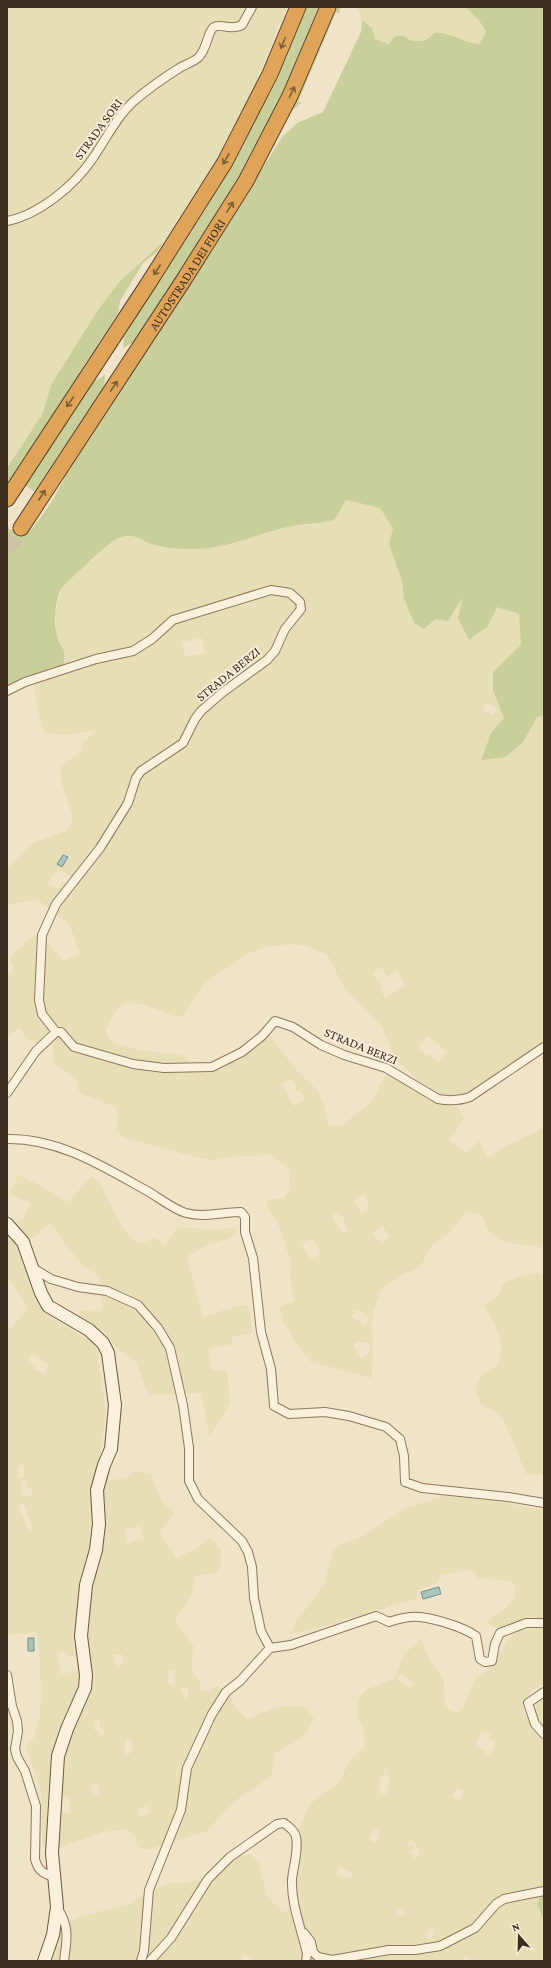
<svg xmlns="http://www.w3.org/2000/svg" width="551" height="1968" font-family="'Crimson Pro',serif">
	<rect width="100%" height="100%" fill="#f0e4c8"/>
	<path fill="#e6deb5" fill-rule="evenodd" d="M 7,7 L 287,7 L 251,94 L 218,156 L 164,241 L 120,281 L 100,307 L 51,385 L 43,413 L 7,468 Z
		M 357,7 L 465,7 L 479,20 L 486,32 L 480,44 L 472,44 L 441,32 L 434,33 L 430,39 L 421,42 L 392,39 L 390,44 L 375,39 L 372,28 L 362,20 Z
		M 345,500 L 380,508 L 393,528 L 389,544 L 402,581 L 404,599 L 414,623 L 428,627 L 436,619 L 455,611 L 460,599 L 464,595 L 488,626 L 497,607 L 519,614 L 521,645 L 493,672 L 493,691 L 504,718 L 491,733 L 481,759 L 506,757 L 523,742 L 537,717 L 544,716 L 544,1042 L 475,1089 L 457,1096 L 441,1095 L 424,1085 L 396,1059 L 381,1025 L 343,986 L 327,954 L 305,946 L 290,944 L 266,947 L 251,952 L 206,982 L 184,1015 L 176,1017 L 146,1005 L 131,1003 L 123,1005 L 117,1009 L 106,1030 L 108,1038 L 115,1043 L 138,1050 L 186,1056 L 191,1063 L 157,1063 L 124,1057 L 79,1045 L 62,1026 L 55,1025 L 38,1043 L 27,1039 L 20,1028 L 7,1035 L 7,976 L 14,969 L 9,957 L 35,934 L 47,942 L 64,961 L 80,953 L 72,931 L 65,921 L 37,899 L 7,905 L 7,870 L 33,843 L 66,831 L 72,823 L 72,814 L 61,782 L 61,767 L 82,750 L 81,744 L 98,730 L 67,735 L 50,734 L 45,733 L 41,726 L 33,681 L 61,673 L 66,655 L 57,635 L 55,613 L 61,590 L 85,564 L 92,561 L 117,538 L 130,536 L 142,538 L 155,545 L 176,548 L 202,549 L 223,546 L 289,527 L 318,524 L 335,519 ZM 202,638 L 205,653 L 185,657 L 182,642 ZM 486,702 L 497,708 L 493,715 L 483,710 ZM 58,869 L 71,877 L 67,883 L 63,882 L 58,890 L 48,883 ZM 382,967 L 387,976 L 397,971 L 406,986 L 385,997 L 381,991 L 383,989 L 379,981 L 380,979 L 378,980 L 373,973 ZM 428,1036 L 447,1052 L 438,1062 L 429,1054 L 426,1055 L 417,1049 Z
		M 59,1035 L 74,1052 L 132,1068 L 213,1070 L 244,1054 L 270,1035 L 295,1069 L 318,1091 L 324,1105 L 328,1124 L 332,1127 L 342,1125 L 363,1109 L 374,1097 L 386,1074 L 442,1103 L 458,1107 L 464,1119 L 448,1140 L 467,1153 L 480,1140 L 487,1158 L 506,1146 L 544,1128 L 544,1248 L 505,1242 L 488,1231 L 481,1214 L 467,1212 L 447,1235 L 431,1246 L 421,1266 L 399,1276 L 381,1290 L 373,1313 L 371,1327 L 373,1338 L 372,1378 L 311,1362 L 298,1346 L 283,1321 L 279,1307 L 294,1301 L 290,1276 L 291,1263 L 280,1228 L 267,1207 L 267,1200 L 284,1198 L 289,1190 L 289,1172 L 285,1165 L 270,1155 L 240,1156 L 215,1160 L 199,1158 L 122,1137 L 116,1129 L 118,1115 L 116,1107 L 83,1094 L 79,1091 L 76,1080 L 70,1073 L 55,1066 L 51,1040 L 54,1036 ZM 291,1078 L 297,1087 L 294,1088 L 296,1091 L 299,1090 L 305,1099 L 294,1106 L 282,1084 ZM 363,1194 L 369,1204 L 367,1205 L 369,1208 L 362,1213 L 354,1199 ZM 337,1212 L 339,1214 L 340,1213 L 345,1221 L 343,1222 L 348,1230 L 343,1234 L 332,1216 ZM 382,1226 L 390,1237 L 381,1244 L 373,1233 ZM 313,1238 L 321,1254 L 310,1259 L 302,1243 ZM 356,1309 L 369,1317 L 365,1325 L 352,1317 ZM 355,1341 L 370,1344 L 368,1355 L 366,1354 L 365,1358 L 355,1356 L 357,1350 L 354,1348 Z
		M 19,1174 L 68,1202 L 92,1176 L 100,1184 L 121,1225 L 134,1240 L 142,1243 L 155,1238 L 164,1245 L 178,1227 L 218,1230 L 236,1227 L 236,1233 L 227,1239 L 207,1245 L 187,1256 L 203,1317 L 240,1305 L 248,1306 L 251,1319 L 252,1334 L 232,1336 L 232,1344 L 209,1349 L 211,1370 L 227,1370 L 230,1403 L 210,1437 L 201,1393 L 148,1395 L 136,1362 L 115,1346 L 103,1331 L 78,1317 L 81,1310 L 99,1312 L 103,1308 L 100,1276 L 83,1267 L 50,1223 L 21,1249 L 38,1300 L 49,1316 L 97,1346 L 106,1413 L 99,1460 L 110,1480 L 127,1478 L 133,1471 L 151,1473 L 162,1502 L 175,1513 L 159,1532 L 177,1558 L 199,1547 L 210,1537 L 221,1550 L 221,1566 L 216,1573 L 196,1576 L 192,1594 L 175,1620 L 194,1647 L 191,1662 L 193,1674 L 200,1682 L 201,1691 L 208,1691 L 217,1686 L 230,1694 L 234,1705 L 247,1719 L 277,1707 L 290,1706 L 305,1707 L 314,1718 L 310,1727 L 304,1736 L 275,1753 L 273,1769 L 270,1777 L 232,1803 L 207,1831 L 147,1850 L 137,1847 L 135,1837 L 127,1829 L 103,1832 L 53,1850 L 44,1845 L 42,1838 L 41,1790 L 26,1748 L 34,1737 L 40,1715 L 41,1692 L 39,1646 L 36,1632 L 7,1635 L 7,1326 L 11,1329 L 28,1307 L 7,1276 L 7,1224 L 23,1219 L 31,1203 L 9,1194 ZM 32,1355 L 49,1364 L 44,1374 L 33,1369 L 35,1366 L 28,1362 ZM 24,1464 L 25,1477 L 19,1478 L 18,1466 ZM 21,1481 L 26,1481 L 27,1488 L 33,1488 L 32,1496 L 22,1495 ZM 24,1503 L 33,1530 L 29,1531 L 18,1505 ZM 140,1526 L 144,1539 L 133,1540 L 133,1542 L 128,1543 L 125,1530 ZM 68,1651 L 69,1657 L 75,1657 L 78,1671 L 61,1674 L 57,1653 ZM 122,1654 L 124,1663 L 121,1663 L 121,1667 L 116,1668 L 113,1655 ZM 168,1671 L 174,1671 L 175,1685 L 168,1684 ZM 181,1688 L 188,1688 L 188,1699 L 184,1699 L 184,1694 L 181,1694 ZM 96,1721 L 100,1721 L 100,1729 L 104,1729 L 103,1736 L 99,1736 L 99,1731 L 94,1730 ZM 131,1739 L 133,1748 L 127,1757 L 125,1757 L 125,1740 ZM 92,1785 L 99,1785 L 99,1796 L 93,1796 ZM 68,1796 L 70,1799 L 70,1813 L 63,1813 L 61,1797 ZM 147,1806 L 150,1813 L 140,1817 L 137,1810 Z
		M 535,1273 L 544,1275 L 544,1475 L 526,1474 L 504,1420 L 496,1412 L 481,1404 L 475,1388 L 483,1373 L 497,1366 L 501,1351 L 499,1336 L 493,1320 L 484,1306 L 498,1296 L 503,1284 L 517,1277 Z
		M 445,1496 L 490,1500 L 544,1510 L 544,1587 L 542,1593 L 544,1595 L 544,1617 L 497,1628 L 488,1623 L 496,1614 L 504,1610 L 514,1598 L 516,1587 L 510,1581 L 477,1578 L 475,1571 L 468,1570 L 440,1575 L 438,1582 L 418,1590 L 417,1598 L 412,1600 L 314,1629 L 290,1634 L 296,1622 L 324,1585 L 332,1554 L 338,1545 L 362,1537 L 405,1508 Z
		M 539,1627 L 544,1628 L 544,1683 L 531,1691 L 523,1705 L 525,1715 L 544,1742 L 544,1894 L 541,1896 L 537,1904 L 544,1921 L 544,1961 L 473,1961 L 466,1955 L 463,1958 L 464,1961 L 253,1961 L 246,1954 L 241,1958 L 243,1961 L 44,1961 L 54,1934 L 61,1927 L 79,1917 L 133,1903 L 147,1892 L 170,1883 L 186,1883 L 203,1878 L 220,1867 L 227,1859 L 251,1854 L 260,1865 L 266,1895 L 283,1913 L 298,1903 L 296,1887 L 297,1860 L 301,1852 L 297,1833 L 310,1804 L 339,1782 L 351,1758 L 365,1747 L 364,1731 L 358,1717 L 357,1709 L 358,1699 L 366,1690 L 395,1678 L 403,1655 L 416,1644 L 420,1637 L 428,1656 L 444,1681 L 445,1705 L 449,1710 L 457,1712 L 463,1708 L 475,1678 L 488,1670 L 510,1638 L 516,1632 ZM 401,1674 L 413,1684 L 410,1688 L 397,1678 ZM 482,1731 L 491,1734 L 489,1739 L 496,1742 L 490,1756 L 485,1754 L 486,1749 L 484,1750 L 475,1746 ZM 384,1767 L 386,1767 L 387,1775 L 389,1775 L 388,1794 L 379,1793 L 381,1775 L 385,1775 ZM 456,1788 L 464,1791 L 459,1800 L 452,1797 ZM 373,1827 L 380,1828 L 376,1843 L 369,1841 L 370,1833 L 372,1834 ZM 412,1841 L 416,1844 L 420,1855 L 414,1859 L 410,1851 L 415,1849 L 413,1845 L 409,1846 L 408,1843 ZM 339,1867 L 353,1873 L 352,1879 L 336,1874 ZM 396,1909 L 405,1909 L 405,1916 L 396,1916 ZM 429,1928 L 434,1930 L 432,1940 L 426,1939 Z
		M 544,1696 L 544,1726 L 536,1717 L 535,1704 Z"/>
	<path fill="#c9cf9b" d="M 303,7 L 321,7 L 290,82 L 251,160 L 137,340 L 123,348 L 124,331 Z
		M 334,7 L 341,7 L 339,13 L 336,12 L 298,102 L 301,103 L 292,111 L 290,110 Z
		M 465,7 L 544,7 L 544,716 L 537,717 L 523,742 L 506,757 L 481,760 L 491,733 L 504,718 L 493,691 L 493,672 L 521,645 L 519,614 L 497,607 L 488,626 L 469,640 L 458,618 L 463,597 L 448,621 L 436,619 L 424,629 L 414,623 L 404,599 L 402,581 L 389,544 L 393,528 L 380,508 L 346,500 L 335,519 C 320,525 304,523 288,527 C 256,534 225,550 191,549 C 179,549 167,548 155,545 C 140,541 137,532 118,538 C 112,540 63,585 60,591 C 55,604 53,622 57,635 C 61,651 68,647 63,666 L 7,688 L 7,528 L 26,535 C 47,513 61,487 73,460 L 215,240 L 249,190 L 282,137 L 297,123 L 323,112 L 361,32 L 362,20 L 372,28 L 375,39 L 389,44 L 395,36 L 405,36 L 409,40 C 420,42 427,42 434,33 C 450,31 464,44 480,44 L 486,32 L 479,20 Z
		M 164,241 L 157,252 L 143,263 L 120,301 L 118,313 L 79,373 L 76,385 L 7,485 L 7,468 L 43,413 L 51,385 L 100,307 L 120,281 Z
		M 105,375 L 104,392 L 38,494 L 23,484 L 90,383 Z
		M 544,1894 L 544,1921 L 537,1904 L 541,1896 Z"/>
	<path fill="#a9c4bc" stroke="#6f938a" d="M 63,855 L 68,857 L 62,867 L 57,864 Z
		M 439,1587 L 441,1594 L 423,1599 L 421,1592 Z
		M 28,1638 L 34,1638 L 34,1651 L 28,1651 Z"/>
	<g fill="none" stroke-linecap="round" stroke-linejoin="round">
		<path stroke="#ccc0a6" stroke-width="15" stroke-dasharray="15 8" stroke-linecap="butt" d="M 7,550 L 21,528"/>
		<defs>
			<path id="street" d="M 7,221 C 39,215 75,185 93,158 C 106,139 117,116 134,101 C 149,88 165,77 181,67 C 187,64 195,61 199,57 C 208,47 207,32 214,27 C 220,23 231,31 242,25 L 252,7
				M 7,691 L 25,682 L 96,659 L 133,651 L 152,639 L 173,620 L 271,590 L 290,593 L 300,602 L 301,609 L 285,629 L 275,651 L 267,660 L 223,692 L 201,711 L 195,719 L 183,743 L 141,771 L 136,778 L 128,803 L 100,848 L 56,904 L 42,935 L 39,1000 L 42,1014 L 56,1032
				M 7,1093 L 36,1051 L 56,1032 L 61,1032 L 74,1047 L 133,1064 L 164,1068 L 212,1067 L 242,1052 L 262,1036 L 275,1021 L 293,1027 L 321,1045 L 344,1055 L 386,1068 L 438,1099 C 449,1101 459,1101 470,1097 L 544,1047
				M 7,1139 C 59,1138 104,1167 149,1192 C 159,1198 175,1210 186,1213 C 204,1218 223,1212 241,1212 L 245,1217 L 245,1232 L 253,1258 L 261,1332 L 271,1369 L 274,1406 L 289,1414 L 325,1412 L 349,1416 L 386,1427 L 400,1439 L 404,1456 L 405,1482 L 422,1488 L 508,1497 L 544,1503
				M 33,1268 L 51,1279 L 78,1287 L 107,1291 L 138,1305 L 158,1328 L 170,1348 L 183,1405 L 189,1448 L 189,1481 L 198,1499 L 242,1541 L 248,1552 L 252,1567 L 254,1598 L 261,1631 L 270,1648 L 240,1681 L 226,1692 L 212,1714 L 187,1768 L 181,1810 L 149,1890 L 144,1951 L 141,1961
				M 270,1648 L 291,1645 L 376,1616 L 389,1622 C 398,1619 410,1616 420,1617 C 436,1619 463,1627 476,1636 L 480,1659 L 485,1662 L 492,1661 L 495,1644 L 500,1633 L 526,1623 L 544,1623
				M 7,1675 L 12,1706 L 17,1721 L 18,1731 L 15,1749 L 17,1757 L 25,1771 L 36,1806 L 35,1859 C 38,1871 43,1873 53,1877
				M 544,1692 L 528,1703 L 535,1724 L 544,1734
				M 57,1907 C 70,1927 67,1939 64,1961
				M 304,1933 L 311,1942 L 313,1952 L 318,1957 L 332,1960 L 389,1950 L 415,1950 L 440,1946 L 475,1928 L 496,1904 L 504,1899 L 544,1891
				M 150,1961 L 171,1938 L 208,1879 L 230,1857 L 277,1824 L 284,1823 C 289,1827 295,1831 296,1837 C 299,1851 293,1866 292,1880 C 291,1905 302,1930 307,1954 L 306,1961"/>
			<path id="secondary" d="M 7,1224 L 23,1242 L 41,1293 L 48,1306 L 89,1330 L 103,1343 L 108,1353 L 115,1405 L 111,1449 L 104,1465 L 97,1490 L 99,1524 L 96,1550 L 86,1585 L 81,1636 L 86,1675 L 85,1688 L 67,1729 L 58,1756 L 52,1853 L 57,1907 L 53,1935 L 44,1961"/>
			<g id="highway">
				<path d="M 7,499 L 148,284 L 225,162 L 270,74 L 298,7"/>
				<path id="s1" d="M 21,528 L 183,281 L 246,181 L 290,96 L 328,7"/>
			</g>
		</defs>
		<use href="#street" stroke="#8d765c" stroke-width="10"/>
		<use href="#secondary" stroke="#6f573f" stroke-width="14"/>
		<use href="#highway" stroke="#5b4430" stroke-width="17"/>
		<use href="#street" stroke="#faf1dc" stroke-width="8"/>
		<use href="#secondary" stroke="#faf1dc" stroke-width="12"/>
		<use href="#highway" stroke="#e0a458" stroke-width="15"/>
	</g>
	<defs><path id="oneway-shaft" d="M-6 0H5M1.5-3L5.5 0L1.5 3" fill="none" stroke-width="1.6" stroke-linecap="round" stroke-linejoin="round"/></defs>
	<g stroke="#7e5d36">
		<use href="#oneway-shaft" transform="translate(283 43) rotate(113)"/>
		<use href="#oneway-shaft" transform="translate(292 92) rotate(-65)"/>
		<use href="#oneway-shaft" transform="translate(226 159) rotate(119)"/>
		<use href="#oneway-shaft" transform="translate(230 207) rotate(-58)"/>
		<use href="#oneway-shaft" transform="translate(157 270) rotate(123)"/>
		<use href="#oneway-shaft" transform="translate(114 386) rotate(-57)"/>
		<use href="#oneway-shaft" transform="translate(70 402) rotate(124)"/>
		<use href="#oneway-shaft" transform="translate(42 495) rotate(-57)"/>
	</g>
	<g text-anchor="middle" dominant-baseline="central" stroke-width="4" stroke-linejoin="round" paint-order="stroke">
		<g font-size="13" fill="#3d2e20" stroke="#f7eed8">
			<text transform="translate(98 129) rotate(-54)">STRADA SORI</text>
			<text stroke="none"><textPath href="#s1" startOffset="303">AUTOSTRADA DEI FIORI</textPath></text>
			<text transform="translate(228 674) rotate(-39)">STRADA BERZI</text>
			<text transform="translate(361 1046) rotate(22)">STRADA BERZI</text>
		</g>
	</g>
	<rect width="551" height="1968" fill="none" stroke="#3d2e20" stroke-width="16"/>
	<g transform="translate(519 1936) rotate(340)" stroke="#f7eed8" stroke-width="3" paint-order="stroke">
	<path d="M0-3L7 15L0 10L-7 15Z" fill="#3d2e20"/>
	<text y="-6" font-size="11" font-weight="bold" text-anchor="middle" fill="#3d2e20">N</text>
	</g>
</svg>
